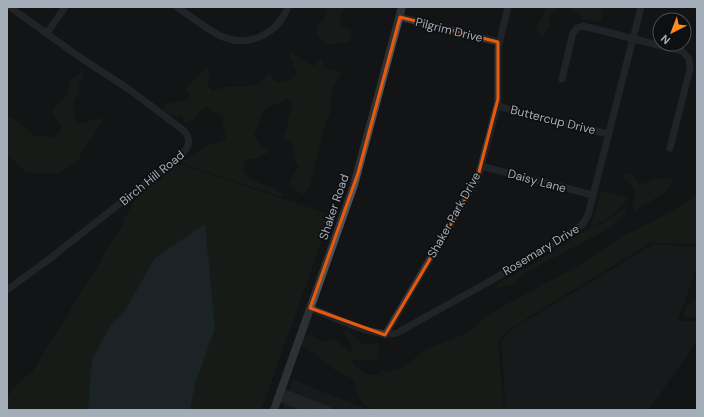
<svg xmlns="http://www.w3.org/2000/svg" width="704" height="417" font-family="'DM Sans',sans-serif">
	<rect width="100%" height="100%" fill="#131415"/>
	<path fill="#1f2022" d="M 654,244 L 697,247 L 697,268 L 677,321 L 697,321 L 697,340 L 649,410 L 506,410 L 501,341 L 512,329 Z
		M 293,380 L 368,410 L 282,410 Z"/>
	<path fill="#1b241b" d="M 328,7 L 347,7 C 340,12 338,16 341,25 L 352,31 L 351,37 L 348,42 L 329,45 L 317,35 L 317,27 L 324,19 Z
		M 546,7 L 559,7 L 550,15 L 549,28 L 542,35 L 537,31 L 537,28 Z
		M 570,7 L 601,7 L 602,20 L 597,23 L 591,20 L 584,20 Z
		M 291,52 L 312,66 L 315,65 L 322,58 L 324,68 L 340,72 L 341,74 L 332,90 L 330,113 L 323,132 L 311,182 L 305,193 L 302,194 L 289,186 L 290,180 L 299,166 L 294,157 L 293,144 L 283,136 L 288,127 L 287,118 L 293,108 L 292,102 L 287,98 L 277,104 L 267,107 L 263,112 L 254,135 L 258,142 L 269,152 L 255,159 L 247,159 L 244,162 L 243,168 C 250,186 271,182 283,195 L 282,197 L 181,163 L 183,160 C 195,157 197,151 208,145 C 214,142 220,144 226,138 C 227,130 221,126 223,117 L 207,107 L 198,112 L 194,121 L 184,122 L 182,115 L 173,116 L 163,109 L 167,104 L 189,99 L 190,95 L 185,90 L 185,88 L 207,68 L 210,72 L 207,85 L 212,91 L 225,87 L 251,86 L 260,83 L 268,75 L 272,76 L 276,82 L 288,82 L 297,74 L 289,54 Z
		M 82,72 L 84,77 L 79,83 L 79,92 L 73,105 L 77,122 L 80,124 L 100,118 L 103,122 L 96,130 L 93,138 L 86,145 L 78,160 L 57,175 L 51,173 L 27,173 L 7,154 L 7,115 L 15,119 L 35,137 L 42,135 L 53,138 L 61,130 L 60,124 L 52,113 L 56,106 L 67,94 L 70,81 Z
		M 179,164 L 331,215 L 261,410 L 7,410 L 7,396 L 25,377 L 31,374 L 125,221 L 123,220 L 139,194 L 174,165 Z
		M 626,174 L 633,175 L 639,185 C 649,182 659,176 670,178 L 673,182 L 667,191 L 635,211 L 633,206 L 635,190 L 624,178 Z
		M 601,191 L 628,198 C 619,213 608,220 591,226 Z
		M 697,195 L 697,244 L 650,243 L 508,330 L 500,339 L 499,346 L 504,410 L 375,410 L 365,405 L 360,400 L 353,379 L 336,371 L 318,356 L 302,346 L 301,344 L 305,336 L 310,335 L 324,342 L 335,339 L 349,352 L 353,350 L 351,343 L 343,332 L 347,329 L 362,344 L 376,343 L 381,346 L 377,352 L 379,357 C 370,366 362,357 353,360 L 352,364 C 359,371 371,378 380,374 L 381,370 L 389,372 L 402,368 L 425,350 L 467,333 L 486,317 L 507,304 L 580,265 L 624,236 L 672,211 Z
		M 624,207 L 626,208 L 623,217 L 606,230 L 525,273 L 513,284 L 494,289 L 499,282 C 530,269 556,247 585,231 C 600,223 612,221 624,207 Z
		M 697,299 L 697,317 L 685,318 L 683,315 L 686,307 Z"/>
	<path fill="#28363a" d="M 205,224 L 215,328 L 195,384 L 190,410 L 88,410 L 92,360 L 112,323 L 125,311 L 154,259 Z"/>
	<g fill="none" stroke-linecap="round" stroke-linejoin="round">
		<path stroke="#34363b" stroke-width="7" d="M 177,7 C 192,17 207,30 223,37 C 250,48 278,33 288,7
			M 400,17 L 498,42
			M 47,33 L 65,7
			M 562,79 L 573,33 L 577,28 L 583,26 L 682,51 L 689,59 L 690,69 L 670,148
			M 497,106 L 608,134
			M 481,166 L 593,195
			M 7,290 L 48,260 L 179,157 C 188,149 193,140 183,130 L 130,90 L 78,56 L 10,7
			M 310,308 C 331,316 376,339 397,333 L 508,271 L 582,225 L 588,215 L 641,7
			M 385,335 L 478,178 L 498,102 L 498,48 L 508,7
			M 280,391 L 328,410
			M 278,397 L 311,410"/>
		<path stroke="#50545a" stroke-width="8" d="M 274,410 L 354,185 L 402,7"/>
	</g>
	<path d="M0 0H704V417H0ZM 400,17 L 498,42 L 498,99 L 477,180 L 385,335 L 310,308 L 358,173 Z" fill="#131415" fill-opacity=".55" fill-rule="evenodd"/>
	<path fill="none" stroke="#e8590c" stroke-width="3" stroke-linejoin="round" d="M 400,17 L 498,42 L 498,99 L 477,180 L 385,335 L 310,308 L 358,173 Z"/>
	<g text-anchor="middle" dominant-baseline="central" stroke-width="3.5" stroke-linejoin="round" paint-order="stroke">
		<g font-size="12" fill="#a3adb7" stroke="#0e0f10">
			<text transform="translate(449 30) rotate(14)">Pilgrim Drive</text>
			<text transform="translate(553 120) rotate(14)">Buttercup Drive</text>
			<text transform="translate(152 178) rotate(-39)">Birch Hill Road</text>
			<text transform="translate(537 181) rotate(15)">Daisy Lane</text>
			<text transform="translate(334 207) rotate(-71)">Shaker Road</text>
			<text transform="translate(454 215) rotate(-61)">Shaker Park Drive</text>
			<text transform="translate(541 250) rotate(-31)">Rosemary Drive</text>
		</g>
	</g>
	<rect width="704" height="417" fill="none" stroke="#a3adb7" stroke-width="16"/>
	<g transform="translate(672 32) rotate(222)"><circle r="19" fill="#0e0f10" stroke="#4a4e53"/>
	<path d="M0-3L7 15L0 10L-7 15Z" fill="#ff8c22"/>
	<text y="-6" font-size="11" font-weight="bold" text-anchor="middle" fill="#a3adb7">N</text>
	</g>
</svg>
